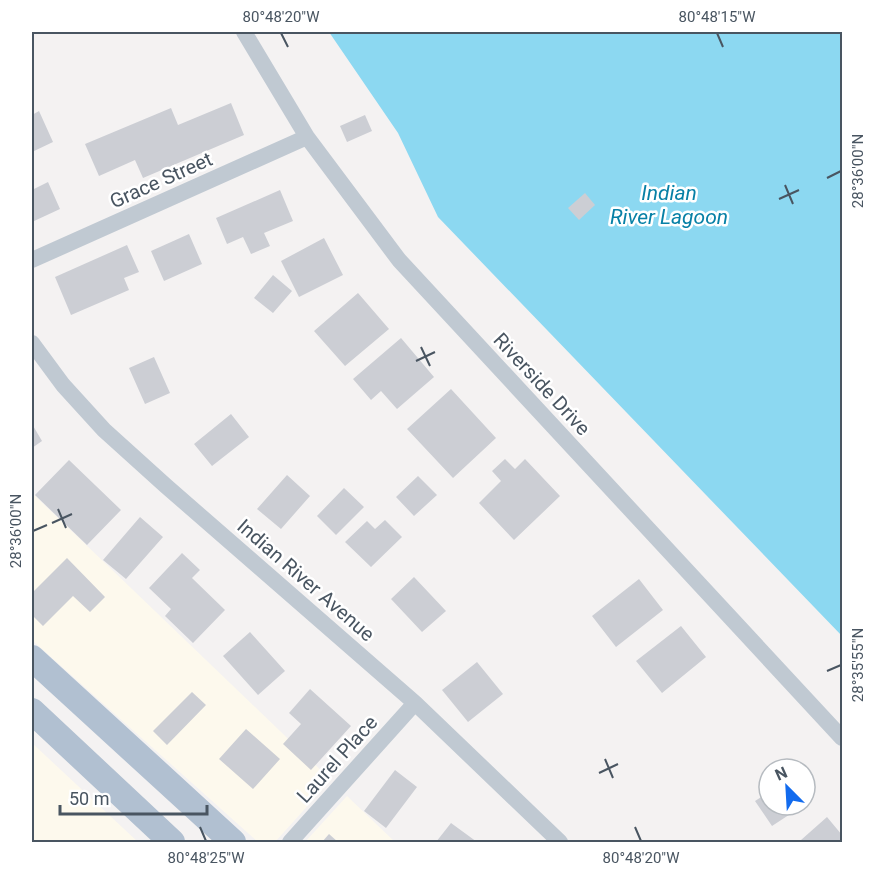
<svg xmlns="http://www.w3.org/2000/svg" width="874" height="874" font-family="Roboto,sans-serif">
	<rect width="100%" height="100%" fill="#f4f2f2"/>
	<path fill="#fdf9ed" d="M 32,493 L 331,780 L 275,842 L 258,842 L 32,640 Z
		M 32,743 L 138,842 L 32,842 Z
		M 347,796 L 395,842 L 305,842 Z"/>
	<path fill="#8cd8f1" d="M 329,32 L 842,32 L 842,636 L 438,217 L 398,133 Z"/>
	<path fill="#ccced4" d="M 231,103 L 244,135 L 143,178 L 135,160 L 99,176 L 85,144 L 171,108 L 178,125 Z
		M 39,111 L 53,142 L 32,152 L 32,115 Z
		M 365,115 L 372,131 L 347,142 L 340,126 Z
		M 48,182 L 60,209 L 32,222 L 32,190 Z
		M 280,190 L 293,221 L 264,233 L 270,246 L 251,254 L 243,237 L 227,244 L 216,218 Z
		M 585,193 L 595,205 L 579,220 L 568,208 Z
		M 189,234 L 202,264 L 164,281 L 151,251 Z
		M 324,238 L 343,275 L 299,297 L 281,261 Z
		M 127,245 L 139,272 L 124,278 L 129,290 L 71,315 L 55,277 Z
		M 273,275 L 292,291 L 273,313 L 254,298 Z
		M 358,293 L 389,329 L 345,366 L 314,331 Z
		M 401,338 L 434,377 L 397,409 L 381,391 L 371,400 L 353,379 Z
		M 154,357 L 170,393 L 145,404 L 129,368 Z
		M 451,389 L 496,438 L 453,478 L 407,429 Z
		M 231,414 L 249,437 L 212,466 L 194,444 Z
		M 32,424 L 42,441 L 32,448 Z
		M 505,459 L 515,469 L 525,459 L 560,496 L 514,540 L 479,503 L 501,481 L 492,471 Z
		M 69,460 L 121,510 L 87,545 L 35,495 Z
		M 287,475 L 310,496 L 281,529 L 257,509 Z
		M 418,476 L 437,495 L 414,516 L 396,497 Z
		M 344,488 L 364,507 L 336,535 L 317,516 Z
		M 140,517 L 163,537 L 126,579 L 103,560 Z
		M 385,520 L 402,537 L 371,567 L 345,542 L 367,521 L 375,529 Z
		M 182,553 L 200,570 L 192,578 L 225,610 L 193,643 L 165,616 L 171,609 L 149,588 Z
		M 67,558 L 105,597 L 90,612 L 73,596 L 43,626 L 32,615 L 32,593 Z
		M 414,577 L 446,611 L 422,632 L 391,599 Z
		M 639,579 L 663,610 L 616,647 L 592,616 Z
		M 681,626 L 706,657 L 662,693 L 636,661 Z
		M 250,632 L 285,671 L 258,695 L 223,656 Z
		M 477,662 L 503,694 L 468,722 L 442,690 Z
		M 310,689 L 351,726 L 311,770 L 283,744 L 301,724 L 289,713 Z
		M 192,692 L 206,705 L 167,745 L 153,731 Z
		M 246,729 L 280,759 L 253,789 L 219,759 Z
		M 787,760 L 793,769 L 774,769 Z
		M 395,770 L 417,787 L 386,828 L 364,811 Z
		M 805,786 L 813,799 L 805,804 Z
		M 769,792 L 769,805 L 804,805 L 772,826 L 755,801 Z
		M 827,817 L 842,835 L 842,842 L 803,842 L 801,840 Z
		M 451,823 L 477,842 L 436,842 Z
		M 329,834 L 338,842 L 322,842 Z"/>
	<g fill="none" stroke-linecap="round" stroke-linejoin="round">
		<path stroke="#c0c9d2" stroke-width="16" d="M 244,32 L 307,137 L 399,260 L 842,738
			M 32,260 L 307,137
			M 32,343 L 63,385 L 104,430 L 166,486 L 415,703 L 560,842
			M 290,842 L 415,703"/>
		<path stroke="#b1c0d1" stroke-width="26" d="M 32,658 L 233,842
			M 32,711 L 172,842"/>
	</g>
	<path fill="none" stroke="#495561" stroke-width="2" d="M 281,33 L 288,47M 717,33 L 723,47M 827,178 L 841,171M 785,185 L 793,204M 779,199 L 799,190M 421,347 L 430,366M 416,361 L 435,352M 58,509 L 66,528M 52,523 L 72,514M 33,531 L 47,525M 827,671 L 841,665M 605,759 L 613,778M 599,773 L 618,764M 200,827 L 206,841M 635,827 L 641,841"/>
	<g text-anchor="middle" dominant-baseline="central" stroke-width="5" stroke-linejoin="round" paint-order="stroke">
		<g font-size="20" fill="#495561" stroke="#fff">
			<text transform="translate(161 180) rotate(-24)">Grace Street</text>
			<text transform="translate(542 384) rotate(47)">Riverside Drive</text>
			<text transform="translate(306 580) rotate(41)">Indian River Avenue</text>
			<text transform="translate(337 759) rotate(-48)">Laurel Place</text>
		</g>
		<g font-size="21" font-style="italic" fill="#0780a6" stroke="#fff">
			<text x="669" y="193">Indian<tspan x="669" dy="24">River Lagoon</tspan></text>
		</g>
	</g>
	<rect width="874" height="874" fill="none" stroke="#ffffff" stroke-width="66"/>
	<g transform="translate(787 787) rotate(336)"><circle r="28" fill="#ffffff" stroke="#b6bbc0" stroke-width="1.5"/>
	<path d="M0-4.5L10 22L0 15L-10 22Z" fill="#126bee"/>
	<text y="-9" font-size="16" font-weight="bold" text-anchor="middle" fill="#495561">N</text>
	</g>
	<path d="M60 805v9h147v-9" fill="none" stroke="#495561" stroke-width="3"/>
	<text x="69" y="805" font-size="18" fill="#495561" stroke="#ffffff" stroke-width="4.5" paint-order="stroke">50 m</text>
	<rect x="33" y="33" width="808" height="808" fill="none" stroke="#495561" stroke-width="2"/>
	<g font-size="15" text-anchor="middle" fill="#495561">
		<text x="281" y="22">80°48'20"W</text>
		<text x="717" y="22">80°48'15"W</text>
		<text transform="translate(858 171) rotate(-90)" y="5">28°36'00"N</text>
		<text transform="translate(16 531) rotate(-90)" y="5">28°36'00"N</text>
		<text transform="translate(858 665) rotate(-90)" y="5">28°35'55"N</text>
		<text x="206" y="863">80°48'25"W</text>
		<text x="641" y="863">80°48'20"W</text>
	</g>
</svg>
